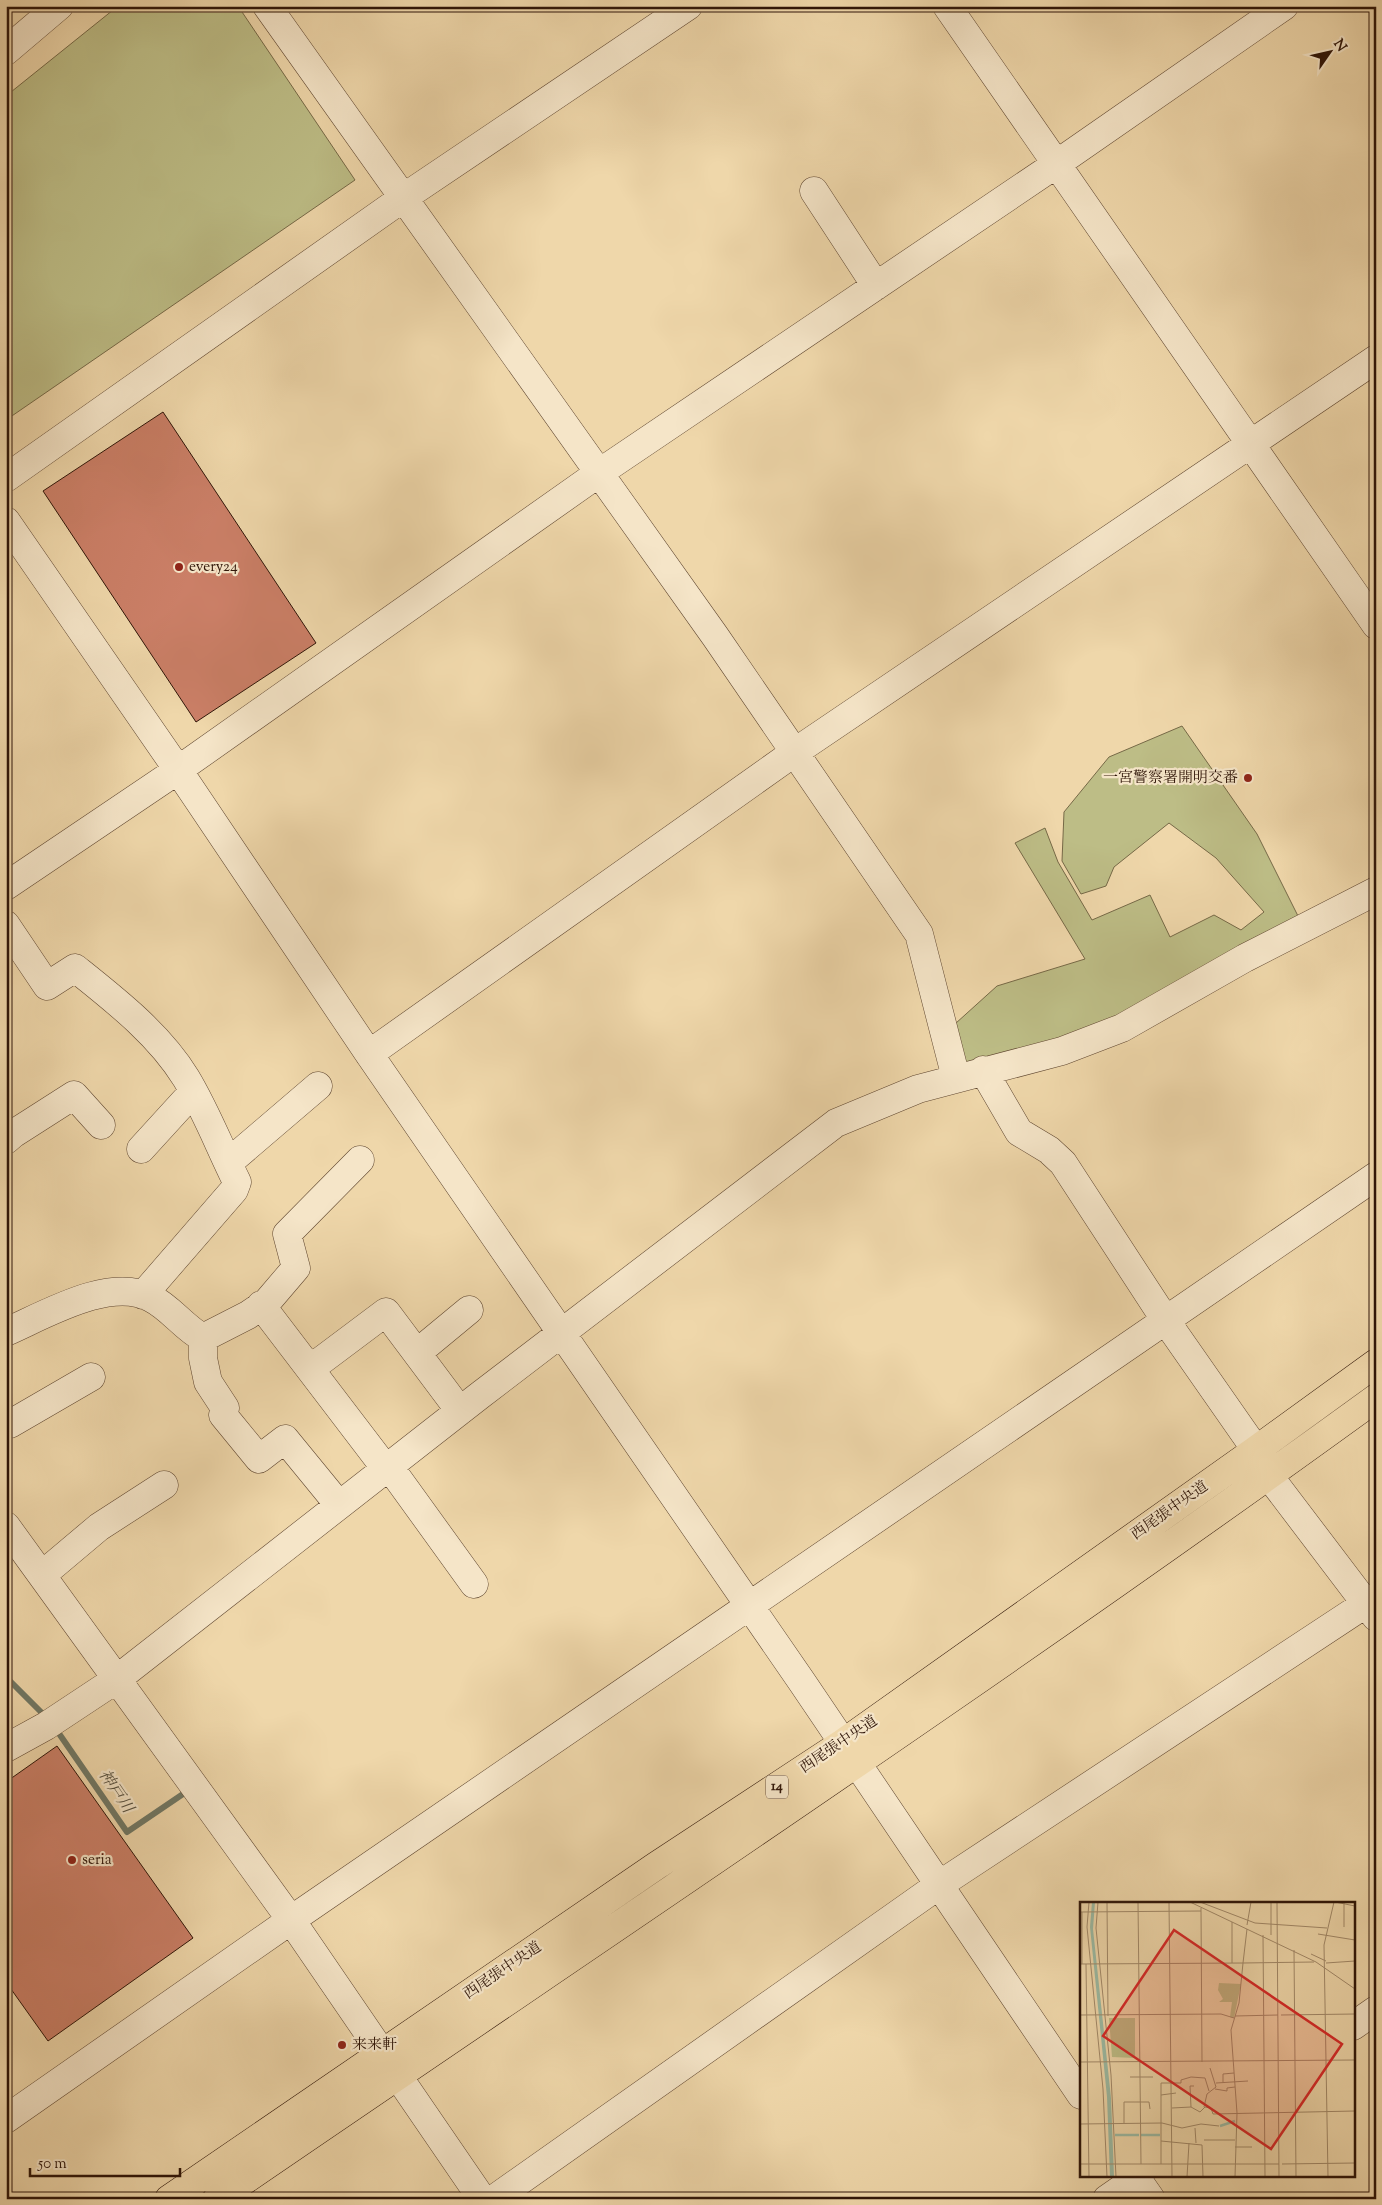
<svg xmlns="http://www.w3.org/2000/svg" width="1382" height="2205" font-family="'Sorts Mill Goudy','Noto Serif JP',serif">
	<rect width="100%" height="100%" fill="#efd7aa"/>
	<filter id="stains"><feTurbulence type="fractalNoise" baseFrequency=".004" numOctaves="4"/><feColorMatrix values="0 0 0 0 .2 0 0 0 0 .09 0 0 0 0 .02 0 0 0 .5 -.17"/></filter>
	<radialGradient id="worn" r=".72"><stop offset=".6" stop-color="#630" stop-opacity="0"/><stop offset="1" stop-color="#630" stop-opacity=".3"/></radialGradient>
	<path fill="#bdbd86" stroke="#766947" d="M 118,6 L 238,6 L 355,180 L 6,420 L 6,96 Z
		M 1182,726 L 1257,834 L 1304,928 L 1122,1028 L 956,1078 L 945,1033 L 997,986 L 1085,959 L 1015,843 L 1045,828 L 1058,862 L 1092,920 L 1150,895 L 1170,937 L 1214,915 L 1241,930 L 1264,912 L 1216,858 L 1169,823 L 1114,867 L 1106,886 L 1081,894 L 1062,861 L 1064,812 L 1109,757 Z"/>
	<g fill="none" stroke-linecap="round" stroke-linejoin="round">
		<path stroke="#707865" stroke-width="6" d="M 6,1677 L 42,1713
			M 60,1735 L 127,1832 L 183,1794"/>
	</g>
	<path fill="#cb7f67" stroke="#2f1508" d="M 163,412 L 316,643 L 196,722 L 43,491 Z
		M 57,1746 L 193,1938 L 48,2041 L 6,1982 L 6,1782 Z"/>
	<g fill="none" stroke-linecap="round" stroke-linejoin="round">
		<defs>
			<path id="minor" d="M 267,6 L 715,636 L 919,934 L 956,1078
				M 947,6 L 1376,625
				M 6,51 L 59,6
				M 814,191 L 876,286
				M 6,478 L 403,198 L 688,6
				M 6,521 L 178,770 L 369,1054 L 802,1682 L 1081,2095
				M 6,886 L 178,770 L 599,473 L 1055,165 L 1284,6
				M 6,925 L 47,986 L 75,968 C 115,1000 159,1034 186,1078 C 206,1111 220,1148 237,1182 L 234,1190 L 143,1295
				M 369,1054 L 795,752 L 1376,359
				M 983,1070 L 1019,1132 L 1049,1150 L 1063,1163 L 1166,1321 L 1256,1450
				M 6,1140 L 13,1134 L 74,1095 L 101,1125
				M 141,1149 L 193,1092
				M 228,1163 L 318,1086
				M 261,1305 L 386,1469 L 396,1476 L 474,1584
				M 6,1332 C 45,1315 110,1276 151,1298 C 171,1308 184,1328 203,1338 L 248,1315 L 267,1302 L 296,1268 L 287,1234 L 360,1160
				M 203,1338 L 203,1358 L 208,1382 L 225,1408 L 223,1415 L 259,1459 L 285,1439 L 339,1505
				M 417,1353 L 469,1310
				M 310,1369 L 386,1312 L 460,1411
				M 10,1424 L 91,1377
				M 1269,1476 L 1376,1617
				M 6,1526 L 291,1920 L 482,2199
				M 42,1575 L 99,1527 L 164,1485
				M 6,1748 L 46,1726 L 117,1679 L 479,1396 L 836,1123 L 918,1089 L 1062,1051 L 1122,1028 L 1245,958 L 1376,891
				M 1353,2026 L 1376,2010
				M 6,2119 L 291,1920 L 1376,1176
				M 1135,2176 L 1151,2199
				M 494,2199 L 939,1885 L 1376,1597
				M 1107,2199 L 1140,2176"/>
			<path id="major" d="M 169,2199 L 656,1866 L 843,1743 L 1256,1450 L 1376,1363
				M 217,2199 C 604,1934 996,1674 1376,1398"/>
		</defs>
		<use href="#minor" stroke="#5f4630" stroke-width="29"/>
		<use href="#major" stroke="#2f1508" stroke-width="29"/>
		<path stroke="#2f1508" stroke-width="3" stroke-dasharray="1 2.5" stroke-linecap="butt" d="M 140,2199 L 146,2194"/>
		<use href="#minor" stroke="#f5e5c8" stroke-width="28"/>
		<use href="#major" stroke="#efd7aa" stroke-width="28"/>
	</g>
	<g fill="#8f2418" stroke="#f5e5c8" stroke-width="2">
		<circle cx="179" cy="567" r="5"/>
		<circle cx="1248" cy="778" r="5"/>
		<circle cx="72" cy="1860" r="5"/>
		<circle cx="342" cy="2045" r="5"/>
	</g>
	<g text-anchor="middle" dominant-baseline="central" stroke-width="4.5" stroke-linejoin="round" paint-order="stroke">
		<rect fill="#f5e5c8" stroke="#6a5342" stroke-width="1" x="766" y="1775.5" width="22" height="23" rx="4"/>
		<g font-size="14" font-weight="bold" fill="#2f1508">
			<text x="777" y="1787">14</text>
		</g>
		<g font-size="15" fill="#2f1508" stroke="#f5e5c8" text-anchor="start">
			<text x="189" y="567">every24</text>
			<text x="1238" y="778" text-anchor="end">一宮警察署開明交番</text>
			<text x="82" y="1860">seria</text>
			<text x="352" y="2045">来来軒</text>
		</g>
		<g font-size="15" fill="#2f1508" stroke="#f5e5c8">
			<text transform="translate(1170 1511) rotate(-35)">西尾張中央道</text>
			<text transform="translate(839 1745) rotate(-34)">西尾張中央道</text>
			<text transform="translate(503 1971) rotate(-34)">西尾張中央道</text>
		</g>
		<g font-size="16" font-style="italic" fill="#554f3e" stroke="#f5e5c8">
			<text transform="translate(115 1792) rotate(56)">神戸川</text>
		</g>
	</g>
	<g transform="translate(1080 1902)">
		<rect width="275" height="275" fill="#efd7aa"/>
		<path d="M 139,81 L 161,82 L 154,116 L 150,115 L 152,100 L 139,100 L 143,97 L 138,88 ZM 29,116 L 55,116 L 55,156 L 32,155 Z" fill="#bdbd86"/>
		<path d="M 12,0 L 15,0 L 13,27 L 31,196 L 34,275 L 30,275 L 27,195 L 10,25 Z" fill="#9bbaa3"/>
		<path fill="none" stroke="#9bbaa3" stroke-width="2.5" d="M 140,224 L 155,219M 35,233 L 59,233M 61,233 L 80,233"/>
		<path fill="none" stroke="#a28969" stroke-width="1" d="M 9,0 L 7,25 L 23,187 L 27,275M 18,0 L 16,26 L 31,173 L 36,275M 27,0 L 28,114M 58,0 L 61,262M 89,0 L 92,275M 110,0 L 236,60 L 275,87M 120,0 L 175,21 L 247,26M 191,0 L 191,33M 197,0 L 199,275M 255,0 L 275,4M 121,6 L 122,160M 0,10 L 121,9M 2,10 L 2,62M 152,20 L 152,61M 167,23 L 171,0M 264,25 L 264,0M 167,27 L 163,61 L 234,60M 238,32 L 275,38M 183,33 L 185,275M 214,48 L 216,275M 231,52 L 246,59M 246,61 L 275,59M 0,62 L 163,61 L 159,101 L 151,128 L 157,211 L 155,275M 6,62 L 9,275M 0,113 L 141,112 L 154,116M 201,113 L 275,112M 155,114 L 198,113M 0,160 L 275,158M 50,175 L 73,175M 143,180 L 143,172 L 154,171M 136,181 L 168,179M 135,187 L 147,189 L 147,186 L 155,185M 81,193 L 96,191M 111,205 L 110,184 L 114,184M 124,205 L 127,192 L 136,185 L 130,166M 92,206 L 111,205 L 120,210 L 125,205 L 131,206 L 133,212 L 275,209M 44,221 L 44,200 L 69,200 L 70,207M 0,222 L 82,221 L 102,226 L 121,222 L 139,224M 115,226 L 116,241M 124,238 L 155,238M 81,239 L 122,243 L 123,275M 155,245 L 172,245M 0,262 L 199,262M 81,262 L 81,181 L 101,181 L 101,178 L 111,175 L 125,176 L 129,189M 202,262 L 275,261M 107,275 L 109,241M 248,275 L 244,43 L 254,0"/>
		<path fill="#d62828" fill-opacity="0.15" stroke="#d62828" stroke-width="2.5" d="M 94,28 L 262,142 L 191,247 L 23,134 Z"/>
		<rect width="275" height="275" fill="none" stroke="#2f1508" stroke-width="2.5"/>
	</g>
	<rect width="1382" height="2205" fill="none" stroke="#efd7aa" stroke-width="25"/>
	<rect x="8" y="8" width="1367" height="2190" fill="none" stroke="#2f1508" stroke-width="2.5"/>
	<rect x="12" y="12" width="1357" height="2180" fill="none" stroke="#2f1508"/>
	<g transform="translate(1330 52) rotate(56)" stroke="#f5e5c8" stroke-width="4" paint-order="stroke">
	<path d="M0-4L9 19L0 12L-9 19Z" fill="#2f1508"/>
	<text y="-8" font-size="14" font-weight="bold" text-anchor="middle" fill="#2f1508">N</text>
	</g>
	<path d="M30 2168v8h150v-8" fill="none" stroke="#2f1508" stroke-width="2.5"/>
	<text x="38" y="2168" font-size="15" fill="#2f1508" stroke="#f5e5c8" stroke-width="4" paint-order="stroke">50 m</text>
	<rect width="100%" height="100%" filter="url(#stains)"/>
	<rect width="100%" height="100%" fill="url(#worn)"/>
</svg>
